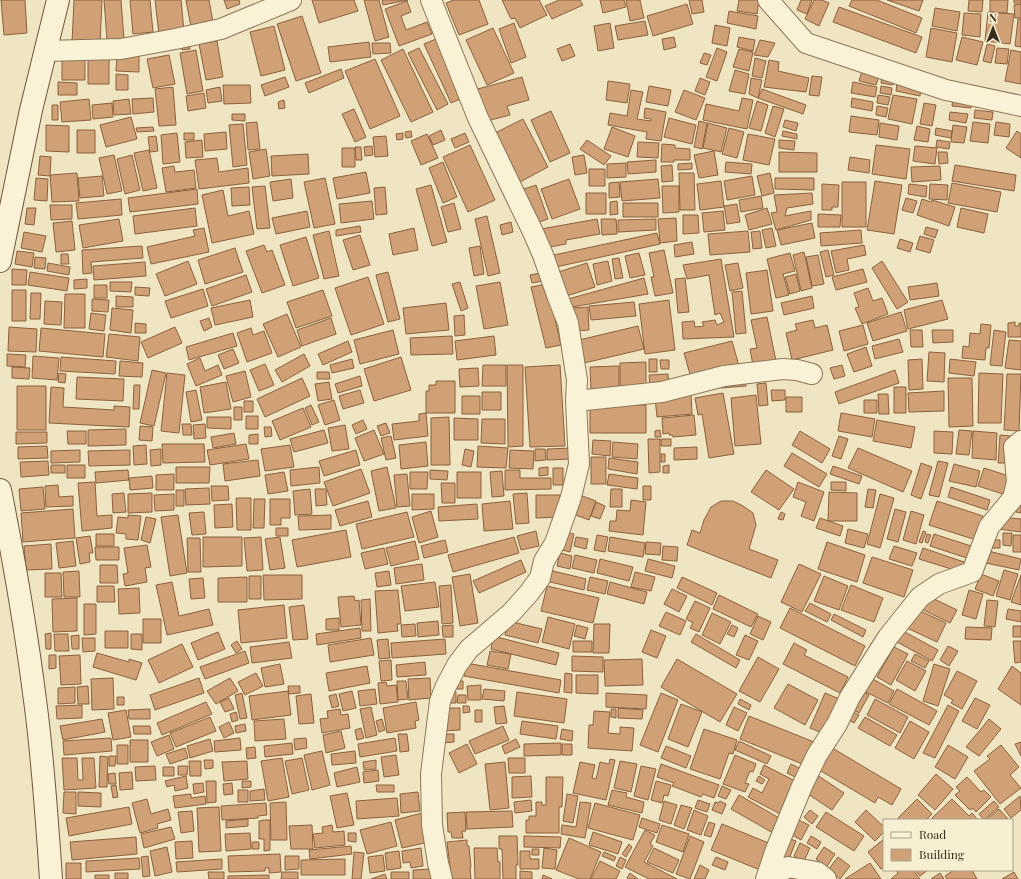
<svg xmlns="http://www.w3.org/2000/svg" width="1021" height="879" font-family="'Playfair Display',serif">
	<rect width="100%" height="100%" fill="#f0e5c2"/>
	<path fill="#d0a176" stroke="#8c613d" d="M 1,0 L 25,0 L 27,33 L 4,35 Z
		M 74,0 L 102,0 L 100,45 L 72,43 Z
		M 104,0 L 121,0 L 124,39 L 107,40 Z
		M 130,0 L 150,0 L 153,32 L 133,34 Z
		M 155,0 L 181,0 L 184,31 L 159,34 Z
		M 186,0 L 209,0 L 213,22 L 191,27 Z
		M 224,0 L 239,0 L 240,4 L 227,9 Z
		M 312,0 L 354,0 L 358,11 L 319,23 Z
		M 364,0 L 379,0 L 389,37 L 375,41 Z
		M 382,0 L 408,0 L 383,5 Z
		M 454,0 L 479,0 L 488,24 L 459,35 L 446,3 Z
		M 502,0 L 539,0 L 547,15 L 520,28 L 515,18 L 511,19 Z
		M 559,0 L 580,0 L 583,5 L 552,19 L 545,6 Z
		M 600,0 L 624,0 L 626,7 L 603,13 Z
		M 626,0 L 640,0 L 644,18 L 630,21 Z
		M 689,0 L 702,0 L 704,12 L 692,14 Z
		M 739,0 L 759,0 L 757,14 L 737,11 Z
		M 801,0 L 812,0 L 807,14 L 797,10 Z
		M 814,0 L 822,0 L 829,3 L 819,26 L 805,19 Z
		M 852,0 L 877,0 L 922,18 L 916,33 L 849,6 Z
		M 887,0 L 923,0 L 919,11 Z
		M 969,0 L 983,0 L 982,12 L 968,11 Z
		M 990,0 L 1008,0 L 1007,13 L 990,12 Z
		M 1014,0 L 1021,0 L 1021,3 L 1014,3 Z
		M 407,1 L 411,12 L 401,16 L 406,30 L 427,22 L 432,34 L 399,46 L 385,9 Z
		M 687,4 L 693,24 L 653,36 L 647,16 Z
		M 1021,4 L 1021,18 L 1015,18 L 1014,5 Z
		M 839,7 L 922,37 L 916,53 L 833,22 Z
		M 935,8 L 960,12 L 957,31 L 932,26 Z
		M 729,11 L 758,16 L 756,29 L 727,23 Z
		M 988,12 L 1014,14 L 1010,44 L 985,41 Z
		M 964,13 L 981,14 L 980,37 L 962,35 Z
		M 302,16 L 321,73 L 296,81 L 277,24 Z
		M 1018,19 L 1021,19 L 1021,47 L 1015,46 Z
		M 645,21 L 648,35 L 618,40 L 615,26 Z
		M 514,23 L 526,57 L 511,63 L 499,29 Z
		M 610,23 L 614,48 L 598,51 L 594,26 Z
		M 715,25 L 730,28 L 727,46 L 712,43 Z
		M 274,26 L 285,70 L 261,76 L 250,32 Z
		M 493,28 L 514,73 L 487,85 L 466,40 Z
		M 931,28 L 957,33 L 952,62 L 926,57 Z
		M 674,37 L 676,47 L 664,50 L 662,39 Z
		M 739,37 L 755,40 L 753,51 L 737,47 Z
		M 962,37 L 983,42 L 977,65 L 956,60 Z
		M 436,39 L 463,98 L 451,103 L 424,44 Z
		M 760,40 L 775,43 L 768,57 L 754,55 Z
		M 217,41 L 223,77 L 206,80 L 199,44 Z
		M 369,42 L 371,57 L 330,62 L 328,47 Z
		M 372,43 L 390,43 L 391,53 L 373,54 Z
		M 189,44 L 190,49 L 182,50 L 181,45 Z
		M 570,44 L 575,56 L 562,61 L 557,49 Z
		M 987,44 L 995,46 L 991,63 L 983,61 Z
		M 419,48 L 448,104 L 437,110 L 408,53 Z
		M 717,48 L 727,52 L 717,81 L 706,77 Z
		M 997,48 L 1009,49 L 1007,64 L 995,63 Z
		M 403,49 L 433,112 L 411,122 L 381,60 Z
		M 739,49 L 753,52 L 749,71 L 733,67 Z
		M 196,50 L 203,91 L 187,94 L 180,53 Z
		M 1011,50 L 1021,52 L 1021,84 L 1005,81 Z
		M 704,53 L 711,55 L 707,65 L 700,63 Z
		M 169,55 L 175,84 L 153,88 L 147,59 Z
		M 117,56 L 139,56 L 139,72 L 116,71 Z
		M 88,58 L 109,59 L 109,84 L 88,84 Z
		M 755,58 L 766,61 L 762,78 L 752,76 Z
		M 375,59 L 400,116 L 370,129 L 345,71 Z
		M 62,60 L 85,60 L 85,80 L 62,80 Z
		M 769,60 L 779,62 L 778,71 L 809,78 L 806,92 L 764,87 Z
		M 341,69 L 344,78 L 309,93 L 305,83 Z
		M 735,70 L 749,74 L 745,94 L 729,91 Z
		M 862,71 L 879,76 L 876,85 L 859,81 Z
		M 116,74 L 128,75 L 128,90 L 116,90 Z
		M 812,76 L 822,77 L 819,96 L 809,95 Z
		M 285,77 L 289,87 L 265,96 L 261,85 Z
		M 522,77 L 529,100 L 507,106 L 510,115 L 483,122 L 474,90 Z
		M 882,77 L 894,79 L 893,85 L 881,83 Z
		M 700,78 L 710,82 L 705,95 L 695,91 Z
		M 751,78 L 762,80 L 758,98 L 749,94 Z
		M 608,81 L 630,84 L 627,103 L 606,100 Z
		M 58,82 L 77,83 L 77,95 L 58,95 Z
		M 853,82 L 877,87 L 875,97 L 851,93 Z
		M 897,84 L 921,88 L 920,96 L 896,91 Z
		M 223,85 L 250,85 L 251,103 L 224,104 Z
		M 649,86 L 671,90 L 668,106 L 646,102 Z
		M 881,86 L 892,88 L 891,95 L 880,93 Z
		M 173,87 L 176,125 L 159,126 L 155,89 Z
		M 220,87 L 222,101 L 208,103 L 206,90 Z
		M 762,89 L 806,105 L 803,114 L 758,98 Z
		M 631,90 L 643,92 L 637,119 L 651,121 L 651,119 L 644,118 L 645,108 L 666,112 L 661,141 L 646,139 L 647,132 L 608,125 L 610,113 L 627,116 Z
		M 684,90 L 705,98 L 696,120 L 675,112 Z
		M 204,93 L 206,108 L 188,111 L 186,96 Z
		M 878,95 L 890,97 L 888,105 L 877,103 Z
		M 893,95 L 917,99 L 912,124 L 888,119 Z
		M 153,98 L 154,112 L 133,114 L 132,99 Z
		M 742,98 L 753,100 L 747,129 L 703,120 L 706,104 L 739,111 Z
		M 852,98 L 873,102 L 872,111 L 851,107 Z
		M 953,98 L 972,100 L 971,108 L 952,106 Z
		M 89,99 L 91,120 L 62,122 L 60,102 Z
		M 129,99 L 131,114 L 114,115 L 113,101 Z
		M 284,100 L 285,108 L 279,109 L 278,102 Z
		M 757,101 L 768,105 L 761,131 L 749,128 Z
		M 112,103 L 113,117 L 93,119 L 92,105 Z
		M 924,103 L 936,105 L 932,126 L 920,124 Z
		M 52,105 L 58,105 L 58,120 L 52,120 Z
		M 773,106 L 784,109 L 775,137 L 765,133 Z
		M 877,106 L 888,108 L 886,117 L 876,115 Z
		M 354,109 L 366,137 L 355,142 L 342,114 Z
		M 975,110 L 993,112 L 992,120 L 974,118 Z
		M 551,111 L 570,153 L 550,162 L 531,120 Z
		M 950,112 L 968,114 L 966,123 L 949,120 Z
		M 232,114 L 245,114 L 245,121 L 232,120 Z
		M 851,116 L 879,120 L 877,135 L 849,132 Z
		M 131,117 L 137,139 L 106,147 L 100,125 Z
		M 669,118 L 696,125 L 692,144 L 664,137 Z
		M 523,119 L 548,167 L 518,183 L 493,134 Z
		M 785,120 L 798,123 L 796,131 L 783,127 Z
		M 699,121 L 707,123 L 702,149 L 694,147 Z
		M 257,122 L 260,149 L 248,150 L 246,123 Z
		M 973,122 L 990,124 L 988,143 L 970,141 Z
		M 996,122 L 1010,124 L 1009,137 L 994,135 Z
		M 708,123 L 727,128 L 721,152 L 703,148 Z
		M 880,123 L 899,126 L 897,140 L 879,137 Z
		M 243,124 L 247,165 L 233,167 L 229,125 Z
		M 46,125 L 69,126 L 69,152 L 46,151 Z
		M 953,125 L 967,127 L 964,143 L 951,142 Z
		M 917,126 L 930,129 L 928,142 L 914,140 Z
		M 153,127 L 154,131 L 137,132 L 136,128 Z
		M 612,127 L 635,136 L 628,157 L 604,149 Z
		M 729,128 L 744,132 L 737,158 L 722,154 Z
		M 936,128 L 952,131 L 951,138 L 935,135 Z
		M 77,130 L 95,130 L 95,153 L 77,153 Z
		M 441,130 L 445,140 L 433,145 L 429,136 Z
		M 411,131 L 412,137 L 406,138 L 405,132 Z
		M 783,131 L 797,134 L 797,139 L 782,136 Z
		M 1017,131 L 1021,134 L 1021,158 L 1006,148 Z
		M 226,132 L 227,149 L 205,151 L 204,134 Z
		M 177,133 L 180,162 L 163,164 L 161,135 Z
		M 184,133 L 194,133 L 194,140 L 184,140 Z
		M 403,133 L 403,139 L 397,140 L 396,134 Z
		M 465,133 L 469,142 L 455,148 L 451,139 Z
		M 427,134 L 438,158 L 421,165 L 411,141 Z
		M 748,134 L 775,139 L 769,165 L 743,160 Z
		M 156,136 L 158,151 L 150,152 L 148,137 Z
		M 386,136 L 388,156 L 375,157 L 373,137 Z
		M 202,140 L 203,157 L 186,158 L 185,142 Z
		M 587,140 L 611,156 L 604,165 L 580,149 Z
		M 779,140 L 795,141 L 794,150 L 779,148 Z
		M 937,140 L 950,142 L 949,149 L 936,147 Z
		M 638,142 L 659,143 L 658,158 L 637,157 Z
		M 662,144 L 675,145 L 675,148 L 690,149 L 690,160 L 674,160 L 674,162 L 661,162 Z
		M 470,145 L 495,200 L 468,212 L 443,157 Z
		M 876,145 L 910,149 L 906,179 L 872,174 Z
		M 372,146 L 373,155 L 365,156 L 364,147 Z
		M 915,146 L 937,148 L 935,164 L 913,161 Z
		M 355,147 L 361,147 L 362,160 L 356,160 Z
		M 342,148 L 355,148 L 355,167 L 342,167 Z
		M 266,149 L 270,176 L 253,179 L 249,152 Z
		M 149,150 L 157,188 L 143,191 L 134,153 Z
		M 714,151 L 718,175 L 699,178 L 694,155 Z
		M 779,152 L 817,153 L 817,172 L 779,172 Z
		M 938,152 L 947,152 L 948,163 L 939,164 Z
		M 308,154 L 309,174 L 272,176 L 271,156 Z
		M 114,155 L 122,191 L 107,194 L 99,158 Z
		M 132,155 L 140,190 L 125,194 L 117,159 Z
		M 584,155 L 587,173 L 575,175 L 572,157 Z
		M 40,156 L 51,157 L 50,176 L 38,175 Z
		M 850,157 L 870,160 L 869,173 L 848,170 Z
		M 217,158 L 219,172 L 248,168 L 249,183 L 199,189 L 195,160 Z
		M 656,160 L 656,172 L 628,174 L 627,162 Z
		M 443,162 L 457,197 L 443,203 L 429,168 Z
		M 726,162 L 752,164 L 751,174 L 725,172 Z
		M 626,163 L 626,177 L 607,178 L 607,164 Z
		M 692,163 L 692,169 L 678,170 L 678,164 Z
		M 672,165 L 673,181 L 662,182 L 661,166 Z
		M 955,165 L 1016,175 L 1014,191 L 952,181 Z
		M 174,166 L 175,172 L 194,170 L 196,188 L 166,192 L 162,168 Z
		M 940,166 L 941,180 L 912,182 L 911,167 Z
		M 589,169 L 605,169 L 605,186 L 589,186 Z
		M 366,172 L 370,193 L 337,199 L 333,178 Z
		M 77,173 L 79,201 L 52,202 L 50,175 Z
		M 679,173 L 694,173 L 695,210 L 680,210 Z
		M 770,173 L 774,193 L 762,196 L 757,176 Z
		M 102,176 L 104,196 L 80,198 L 78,178 Z
		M 752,176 L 755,195 L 727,200 L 724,181 Z
		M 36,178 L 48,179 L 47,201 L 34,200 Z
		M 325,178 L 335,224 L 314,228 L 304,182 Z
		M 775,178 L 814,178 L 814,190 L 775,189 Z
		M 291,179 L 293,198 L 273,201 L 270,182 Z
		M 569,179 L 580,209 L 552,219 L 541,189 Z
		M 658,179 L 660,198 L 622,201 L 620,182 Z
		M 721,181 L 724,207 L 700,210 L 697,184 Z
		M 875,181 L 902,185 L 894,234 L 867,230 Z
		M 619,182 L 620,197 L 609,198 L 609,183 Z
		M 842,182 L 866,182 L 866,227 L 842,227 Z
		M 952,183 L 1001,192 L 997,212 L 948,203 Z
		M 822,184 L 839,185 L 838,207 L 832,207 L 832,210 L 822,210 Z
		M 909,184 L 927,186 L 926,197 L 908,194 Z
		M 930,184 L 948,185 L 947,200 L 929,199 Z
		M 431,185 L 447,242 L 432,246 L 416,189 Z
		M 536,185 L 548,219 L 533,224 L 521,190 Z
		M 265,186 L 270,228 L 257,229 L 252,187 Z
		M 662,186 L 679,186 L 679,212 L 663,213 Z
		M 249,187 L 250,205 L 232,206 L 231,188 Z
		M 385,187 L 387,214 L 376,215 L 374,188 Z
		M 197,189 L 198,204 L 130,212 L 128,198 Z
		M 223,190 L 228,216 L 249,211 L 254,234 L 212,243 L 202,195 Z
		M 586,193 L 606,193 L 606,214 L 586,214 Z
		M 812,193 L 813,204 L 787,208 L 785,216 L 811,211 L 811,220 L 776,230 L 771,213 L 777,212 L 774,195 Z
		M 761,196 L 763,208 L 741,212 L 739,200 Z
		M 906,198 L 917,201 L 913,213 L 902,210 Z
		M 121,199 L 122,215 L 78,219 L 76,203 Z
		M 922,199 L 931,202 L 932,200 L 955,207 L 949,226 L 917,215 Z
		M 372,201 L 374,219 L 341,223 L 339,204 Z
		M 617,201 L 618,214 L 610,215 L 610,202 Z
		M 454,203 L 461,229 L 448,232 L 441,207 Z
		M 623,203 L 658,203 L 658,217 L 623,217 Z
		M 737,204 L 740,222 L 727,224 L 724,206 Z
		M 50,205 L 72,205 L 72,219 L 51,220 Z
		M 27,208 L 36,208 L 34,225 L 25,224 Z
		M 195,208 L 197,226 L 135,234 L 133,216 Z
		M 767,208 L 772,224 L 749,230 L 745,215 Z
		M 961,208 L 988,214 L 984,233 L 957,227 Z
		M 307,211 L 310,227 L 276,234 L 272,218 Z
		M 723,211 L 725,230 L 704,232 L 702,213 Z
		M 818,214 L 841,215 L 840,227 L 818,227 Z
		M 683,215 L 698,215 L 699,233 L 683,234 Z
		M 487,216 L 500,273 L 488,276 L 475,219 Z
		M 676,218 L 677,241 L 660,243 L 658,219 Z
		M 119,219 L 123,241 L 83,248 L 79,225 Z
		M 597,219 L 600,234 L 566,240 L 566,244 L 545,248 L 541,229 Z
		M 601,219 L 616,219 L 617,234 L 602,235 Z
		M 656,219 L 656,230 L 618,232 L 618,220 Z
		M 72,221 L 75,250 L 56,252 L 53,223 Z
		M 511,222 L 513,232 L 502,235 L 500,225 Z
		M 812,223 L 815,238 L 781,245 L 777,230 Z
		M 360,226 L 361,232 L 336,236 L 336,230 Z
		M 926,227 L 938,230 L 935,238 L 924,234 Z
		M 204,228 L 209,252 L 151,264 L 147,247 L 195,236 L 193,230 Z
		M 414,228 L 418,250 L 393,255 L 389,234 Z
		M 772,228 L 776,246 L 766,248 L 762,230 Z
		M 861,230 L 862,243 L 821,246 L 820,233 Z
		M 329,231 L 339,276 L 324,279 L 313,235 Z
		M 748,231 L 750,252 L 710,255 L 708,234 Z
		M 760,231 L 762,248 L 753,249 L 751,232 Z
		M 24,232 L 46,236 L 42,252 L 21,248 Z
		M 657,233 L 660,244 L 556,267 L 554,255 Z
		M 360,235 L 370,265 L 353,270 L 343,240 Z
		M 920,236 L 934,240 L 930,253 L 916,249 Z
		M 306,237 L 319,278 L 293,286 L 280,245 Z
		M 900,239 L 913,243 L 910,252 L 897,248 Z
		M 692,242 L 694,254 L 675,257 L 674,245 Z
		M 264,245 L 267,252 L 272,250 L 285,285 L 262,293 L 246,251 Z
		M 864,245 L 866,255 L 847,259 L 849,270 L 836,273 L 831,251 Z
		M 142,246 L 143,258 L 91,262 L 92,273 L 83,274 L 82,250 Z
		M 480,246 L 484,274 L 474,276 L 469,248 Z
		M 235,248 L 243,272 L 205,284 L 198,260 Z
		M 664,250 L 673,293 L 655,296 L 651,277 L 654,277 L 649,253 Z
		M 828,250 L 834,275 L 826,277 L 820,252 Z
		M 17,251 L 34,253 L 32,267 L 15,264 Z
		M 804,252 L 812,288 L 801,291 L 793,255 Z
		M 639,253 L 645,275 L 630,278 L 625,256 Z
		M 790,253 L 795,271 L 783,274 L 789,295 L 776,298 L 767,259 Z
		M 61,254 L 68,254 L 69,264 L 61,264 Z
		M 818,255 L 824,284 L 812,286 L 806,257 Z
		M 35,257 L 46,258 L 45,269 L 34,268 Z
		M 619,258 L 623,278 L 615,279 L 612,259 Z
		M 721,259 L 734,337 L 683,339 L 682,322 L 694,321 L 695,327 L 704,326 L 702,322 L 715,320 L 717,325 L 724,322 L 720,313 L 715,315 L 709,275 L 687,279 L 683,265 Z
		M 188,261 L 197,284 L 165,296 L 156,274 Z
		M 608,261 L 612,281 L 597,285 L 593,264 Z
		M 882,261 L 908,302 L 897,309 L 872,268 Z
		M 145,262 L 146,276 L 94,280 L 93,266 Z
		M 48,263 L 70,267 L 69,275 L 47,271 Z
		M 587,263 L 595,287 L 563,297 L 555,273 Z
		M 738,263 L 743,288 L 730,291 L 725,265 Z
		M 12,269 L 27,270 L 26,285 L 12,285 Z
		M 863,269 L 867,282 L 836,290 L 832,277 Z
		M 767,270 L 773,311 L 751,314 L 746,273 Z
		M 30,272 L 69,278 L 67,291 L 28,285 Z
		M 388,272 L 400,319 L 388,322 L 376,275 Z
		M 541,273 L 543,281 L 532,283 L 530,275 Z
		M 796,274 L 800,291 L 790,294 L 785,277 Z
		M 246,275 L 252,292 L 212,306 L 206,289 Z
		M 368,277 L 384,324 L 351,335 L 335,288 Z
		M 644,278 L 648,294 L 572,307 L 568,299 Z
		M 685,278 L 689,312 L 678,313 L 675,279 Z
		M 87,279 L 87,288 L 74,289 L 74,280 Z
		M 110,282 L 132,282 L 131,292 L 110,291 Z
		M 460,282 L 468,308 L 461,311 L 452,284 Z
		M 500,282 L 508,325 L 484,329 L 476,286 Z
		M 937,283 L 939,296 L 910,300 L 908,287 Z
		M 547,284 L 561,345 L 546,348 L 531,287 Z
		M 94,285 L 107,285 L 107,298 L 94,298 Z
		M 135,287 L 150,288 L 149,296 L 135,295 Z
		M 868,288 L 873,301 L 882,298 L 888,314 L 862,324 L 855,308 L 859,307 L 854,293 Z
		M 203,289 L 208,306 L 171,318 L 165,301 Z
		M 12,290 L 26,290 L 26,321 L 12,321 Z
		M 323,290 L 332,316 L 296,328 L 287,302 Z
		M 742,291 L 746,333 L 736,334 L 732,292 Z
		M 31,293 L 41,293 L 40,319 L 30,319 Z
		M 65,294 L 85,294 L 85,328 L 64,328 Z
		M 116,296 L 133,297 L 133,307 L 116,307 Z
		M 812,296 L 814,308 L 784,315 L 781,303 Z
		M 92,299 L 109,300 L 108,312 L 92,311 Z
		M 250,300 L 253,317 L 215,325 L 211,308 Z
		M 669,300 L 675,350 L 645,354 L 639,304 Z
		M 942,300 L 948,319 L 908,329 L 904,310 Z
		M 45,301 L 62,302 L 61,325 L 44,324 Z
		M 634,302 L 636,316 L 591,320 L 589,306 Z
		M 446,303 L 449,330 L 406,334 L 403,308 Z
		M 588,307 L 589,330 L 573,331 L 572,308 Z
		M 112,308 L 133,310 L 131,333 L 110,330 Z
		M 901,312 L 907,331 L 873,341 L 867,323 Z
		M 91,313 L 106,315 L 104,331 L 89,329 Z
		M 287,314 L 301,347 L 278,357 L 263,324 Z
		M 464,315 L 465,335 L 455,336 L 454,316 Z
		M 767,317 L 776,361 L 753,366 L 750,349 L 757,348 L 751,320 Z
		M 209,318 L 212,327 L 204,331 L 200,321 Z
		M 331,318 L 336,334 L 302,346 L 297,330 Z
		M 813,320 L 815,328 L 827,325 L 833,350 L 792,360 L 786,333 L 797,330 L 795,324 Z
		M 1015,322 L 1015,326 L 1019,326 L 1019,323 L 1021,323 L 1021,337 L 1008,337 L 1008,323 Z
		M 135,323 L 146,324 L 146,333 L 135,333 Z
		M 981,324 L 991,325 L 989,348 L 986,348 L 985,360 L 962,358 L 963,346 L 969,347 L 970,333 L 980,334 Z
		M 863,325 L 868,344 L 844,351 L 839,331 Z
		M 638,326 L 644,349 L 584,363 L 579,340 Z
		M 9,327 L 37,329 L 36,352 L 8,351 Z
		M 175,327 L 182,343 L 148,358 L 141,342 Z
		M 41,328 L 105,334 L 103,357 L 39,351 Z
		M 251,328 L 253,335 L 264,331 L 272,353 L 247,362 L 237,333 Z
		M 393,330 L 399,354 L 360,364 L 354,340 Z
		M 910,330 L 922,330 L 923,347 L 911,347 Z
		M 932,330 L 953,330 L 953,342 L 933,343 Z
		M 994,330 L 1006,332 L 1002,366 L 990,365 Z
		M 233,333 L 237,346 L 189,360 L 186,347 Z
		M 109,334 L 140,337 L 138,361 L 106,357 Z
		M 452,336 L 453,354 L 411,355 L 410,338 Z
		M 494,336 L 496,355 L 457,360 L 455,341 Z
		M 899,339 L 903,352 L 875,359 L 872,346 Z
		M 1009,340 L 1021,341 L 1021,370 L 1005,368 Z
		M 348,341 L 352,352 L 323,365 L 318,354 Z
		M 732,341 L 739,366 L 691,378 L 684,353 Z
		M 866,347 L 872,366 L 854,372 L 847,354 Z
		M 233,349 L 239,363 L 224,369 L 218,355 Z
		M 929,352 L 945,353 L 944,382 L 927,381 Z
		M 7,354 L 26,355 L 25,367 L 7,366 Z
		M 304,354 L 310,366 L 282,382 L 275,370 Z
		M 33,356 L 59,358 L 57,380 L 32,378 Z
		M 61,357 L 116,361 L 115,374 L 60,371 Z
		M 401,357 L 411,390 L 374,401 L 364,369 Z
		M 200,358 L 205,371 L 218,365 L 222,375 L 196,386 L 187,364 Z
		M 352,359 L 354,368 L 332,373 L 330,365 Z
		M 649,359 L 657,359 L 657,372 L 649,372 Z
		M 922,359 L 923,389 L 909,390 L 908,360 Z
		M 950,359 L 976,362 L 974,376 L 949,373 Z
		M 660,360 L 669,360 L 669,369 L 661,369 Z
		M 120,361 L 143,363 L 142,377 L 119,376 Z
		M 646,362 L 646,387 L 620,387 L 620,363 Z
		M 265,364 L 274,385 L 259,391 L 250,370 Z
		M 483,365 L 506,365 L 506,386 L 482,386 Z
		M 507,365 L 523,365 L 523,446 L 508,447 Z
		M 560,365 L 565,446 L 530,447 L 525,367 Z
		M 842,365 L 845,376 L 834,379 L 830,368 Z
		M 619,366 L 619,389 L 591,390 L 590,367 Z
		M 12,367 L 30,368 L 29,379 L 12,378 Z
		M 478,368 L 479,386 L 460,387 L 459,369 Z
		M 152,370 L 166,373 L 154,426 L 140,423 Z
		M 895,370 L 899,383 L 839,404 L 835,392 Z
		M 245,371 L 251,397 L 233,402 L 226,376 Z
		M 317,372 L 329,372 L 330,379 L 317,379 Z
		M 59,373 L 66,374 L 65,383 L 58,382 Z
		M 167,373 L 185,375 L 179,433 L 161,431 Z
		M 979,373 L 1003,374 L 1001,423 L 978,423 Z
		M 668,374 L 669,385 L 650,386 L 649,375 Z
		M 1007,374 L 1021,374 L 1019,431 L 1004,430 Z
		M 360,376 L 362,386 L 338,393 L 335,384 Z
		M 77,377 L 124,379 L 123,401 L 76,399 Z
		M 302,378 L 310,396 L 265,417 L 257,399 Z
		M 948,378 L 972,378 L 973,426 L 949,427 Z
		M 746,379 L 746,386 L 721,388 L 721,381 Z
		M 436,381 L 455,381 L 455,413 L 426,413 L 426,391 L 429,391 L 429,385 L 436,385 Z
		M 226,382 L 231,409 L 204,413 L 200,387 Z
		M 329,382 L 332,399 L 318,401 L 315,384 Z
		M 766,383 L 768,405 L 759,406 L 757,384 Z
		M 134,385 L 140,385 L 139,409 L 133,409 Z
		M 17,386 L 46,386 L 46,430 L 17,430 Z
		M 51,387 L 64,388 L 63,407 L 114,410 L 114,406 L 130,407 L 129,427 L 49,423 Z
		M 894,387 L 906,387 L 906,413 L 894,413 Z
		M 196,390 L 202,420 L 191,422 L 186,392 Z
		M 360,390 L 364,403 L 343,409 L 339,396 Z
		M 771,390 L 785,390 L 785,400 L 772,401 Z
		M 944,391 L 944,411 L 909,412 L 908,393 Z
		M 482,392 L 501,392 L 501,410 L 482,410 Z
		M 723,393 L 734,454 L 709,458 L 702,414 L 698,415 L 695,398 Z
		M 691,394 L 692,414 L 657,417 L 655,397 Z
		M 878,394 L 888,394 L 889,414 L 879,414 Z
		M 756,395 L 761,444 L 735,446 L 731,398 Z
		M 462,396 L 480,396 L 480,414 L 462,414 Z
		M 786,397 L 802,397 L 802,412 L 786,412 Z
		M 334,400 L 340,420 L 325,425 L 318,405 Z
		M 864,400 L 877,400 L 877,413 L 864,413 Z
		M 244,401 L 253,401 L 253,412 L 244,412 Z
		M 311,405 L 319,422 L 312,425 L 305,408 Z
		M 590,405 L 646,405 L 646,433 L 590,433 Z
		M 234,407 L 242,407 L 242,420 L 234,420 Z
		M 303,408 L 311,427 L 280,440 L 272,421 Z
		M 426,413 L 428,436 L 394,440 L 392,424 L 419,421 L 419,414 Z
		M 841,413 L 875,419 L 872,437 L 838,431 Z
		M 694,415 L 696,435 L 673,437 L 672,435 L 669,435 L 669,433 L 663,434 L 662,418 Z
		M 246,416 L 258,416 L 258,429 L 246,429 Z
		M 207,417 L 231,417 L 231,429 L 207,428 Z
		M 449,417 L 450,465 L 431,465 L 431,418 Z
		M 454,418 L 478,419 L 478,440 L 454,440 Z
		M 482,419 L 505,419 L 505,444 L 481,443 Z
		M 363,420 L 367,429 L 356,434 L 352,425 Z
		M 877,420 L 915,427 L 911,448 L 873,441 Z
		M 386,423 L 390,433 L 381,436 L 377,426 Z
		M 182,424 L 191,424 L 192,435 L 183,435 Z
		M 205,424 L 206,438 L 194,439 L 193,425 Z
		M 345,425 L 349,449 L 332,451 L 328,428 Z
		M 140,426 L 153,427 L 152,441 L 139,440 Z
		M 264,427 L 271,427 L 272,436 L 265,437 Z
		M 126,429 L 126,445 L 88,446 L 88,430 Z
		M 324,430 L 328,443 L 294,452 L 290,439 Z
		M 374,430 L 384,454 L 364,461 L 355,438 Z
		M 660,430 L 661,437 L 655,437 L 655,431 Z
		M 959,430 L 972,431 L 969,455 L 956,454 Z
		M 67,431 L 86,431 L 86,444 L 68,444 Z
		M 800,431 L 830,449 L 822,463 L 792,445 Z
		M 934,431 L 953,432 L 952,454 L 934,453 Z
		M 973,431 L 997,433 L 996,460 L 972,458 Z
		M 16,432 L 47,432 L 47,443 L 16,444 Z
		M 234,433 L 236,444 L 213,448 L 211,437 Z
		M 258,434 L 258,444 L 249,444 L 249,435 Z
		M 1000,435 L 1011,436 L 1009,463 L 998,463 Z
		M 391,436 L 396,458 L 386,460 L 381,438 Z
		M 839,436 L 848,439 L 841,459 L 832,456 Z
		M 648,439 L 660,439 L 660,472 L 649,473 Z
		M 661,439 L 671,439 L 671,446 L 661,446 Z
		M 593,440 L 611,441 L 610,456 L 592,454 Z
		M 426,442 L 428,466 L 401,469 L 399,445 Z
		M 613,442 L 638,444 L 637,459 L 612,457 Z
		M 162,444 L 204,444 L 205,462 L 163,463 Z
		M 246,444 L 249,459 L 210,465 L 207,450 Z
		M 146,445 L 147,464 L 134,465 L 133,446 Z
		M 290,445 L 294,467 L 265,471 L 261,449 Z
		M 47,446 L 48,458 L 18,459 L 18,447 Z
		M 478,446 L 508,448 L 506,468 L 477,467 Z
		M 697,447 L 697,459 L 674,460 L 674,448 Z
		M 571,448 L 571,459 L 547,460 L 547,449 Z
		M 858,448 L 912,471 L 903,492 L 848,468 Z
		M 161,449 L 161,465 L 151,466 L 150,450 Z
		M 465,449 L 474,451 L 471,467 L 462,465 Z
		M 535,449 L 545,449 L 546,460 L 535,461 Z
		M 80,450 L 80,462 L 51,463 L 51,451 Z
		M 130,450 L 130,465 L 89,466 L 88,451 Z
		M 356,450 L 360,465 L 324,476 L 319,461 Z
		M 510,450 L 534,451 L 533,469 L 509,468 Z
		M 792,453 L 827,474 L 819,487 L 784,466 Z
		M 661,454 L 665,454 L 665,462 L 661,462 Z
		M 591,457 L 606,457 L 606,484 L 591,484 Z
		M 609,458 L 638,462 L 637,474 L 608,469 Z
		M 258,460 L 260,476 L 225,481 L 223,464 Z
		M 48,461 L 49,475 L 21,477 L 20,462 Z
		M 938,461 L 948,463 L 939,497 L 929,495 Z
		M 921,463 L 932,467 L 921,499 L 911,495 Z
		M 954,464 L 980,471 L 976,487 L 949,481 Z
		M 51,465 L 65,465 L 65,473 L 51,473 Z
		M 67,465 L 85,465 L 85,478 L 67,478 Z
		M 669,465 L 669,473 L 663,473 L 663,466 Z
		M 833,466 L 862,476 L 859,484 L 830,474 Z
		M 176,467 L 210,467 L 209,483 L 176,483 Z
		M 319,467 L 320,483 L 291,486 L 290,470 Z
		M 387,467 L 396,508 L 379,511 L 371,471 Z
		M 548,467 L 548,475 L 539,476 L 539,468 Z
		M 553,468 L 563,468 L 563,485 L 553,485 Z
		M 984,468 L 1015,478 L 1009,496 L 978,486 Z
		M 361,469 L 370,493 L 333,506 L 324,482 Z
		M 128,470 L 129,480 L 96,483 L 95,472 Z
		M 430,470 L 448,471 L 447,480 L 430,479 Z
		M 505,470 L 520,470 L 520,478 L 551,478 L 551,489 L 505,490 Z
		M 766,470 L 794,489 L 779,510 L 751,492 Z
		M 502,471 L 504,496 L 492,497 L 490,472 Z
		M 284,472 L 288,491 L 268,494 L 265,475 Z
		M 410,472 L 428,472 L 427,489 L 410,489 Z
		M 457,472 L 481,472 L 481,498 L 457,498 Z
		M 174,474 L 174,490 L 156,490 L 156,475 Z
		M 407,474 L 410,506 L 397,507 L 394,475 Z
		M 609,474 L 638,478 L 637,489 L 607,485 Z
		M 152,476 L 153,488 L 130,490 L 129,478 Z
		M 95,482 L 97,516 L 112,515 L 112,528 L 82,531 L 78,483 Z
		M 798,482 L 824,492 L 814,521 L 801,516 L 806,502 L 793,497 Z
		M 831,482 L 846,482 L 846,491 L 831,490 Z
		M 441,483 L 455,483 L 455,503 L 442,503 Z
		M 58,485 L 59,497 L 73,496 L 73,506 L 46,507 L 45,486 Z
		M 211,486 L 228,486 L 229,500 L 212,501 Z
		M 643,486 L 651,486 L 651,500 L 643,500 Z
		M 43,487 L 45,509 L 21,511 L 19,489 Z
		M 951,487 L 990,500 L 987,510 L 948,497 Z
		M 1021,487 L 1021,513 L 1016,512 Z
		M 209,488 L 210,504 L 186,505 L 185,489 Z
		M 310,489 L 312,514 L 295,515 L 293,491 Z
		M 315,489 L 326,489 L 327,505 L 316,506 Z
		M 611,489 L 622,489 L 622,507 L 610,507 Z
		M 868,489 L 876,490 L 873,508 L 865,507 Z
		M 176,490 L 184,490 L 184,506 L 176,506 Z
		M 829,492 L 857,493 L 857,521 L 828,521 Z
		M 124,493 L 126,512 L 113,513 L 112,494 Z
		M 152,493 L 152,512 L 128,513 L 128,494 Z
		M 527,493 L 529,523 L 516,524 L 513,494 Z
		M 174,494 L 174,510 L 155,511 L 154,495 Z
		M 412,494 L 434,494 L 434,509 L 412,510 Z
		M 577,494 L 596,501 L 589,520 L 570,513 Z
		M 880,494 L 894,498 L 880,548 L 867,544 Z
		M 536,495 L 560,495 L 561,517 L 536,518 Z
		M 236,498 L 251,498 L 251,530 L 237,530 Z
		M 254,499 L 265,499 L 264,528 L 253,528 Z
		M 270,499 L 290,499 L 290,518 L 281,518 L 281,525 L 270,525 Z
		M 631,500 L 646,502 L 643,535 L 609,531 L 610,521 L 616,521 L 617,510 L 630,511 Z
		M 368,501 L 372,517 L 340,526 L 335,510 Z
		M 510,501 L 513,529 L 484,531 L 482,504 Z
		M 721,501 L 733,501 L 743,506 L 753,513 L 756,525 L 749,549 L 778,560 L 771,578 L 687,545 L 692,530 L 700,533 L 704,520 L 711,507 Z
		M 937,501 L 983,516 L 976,540 L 929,525 Z
		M 596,502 L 605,506 L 600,519 L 591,516 Z
		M 232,504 L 233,527 L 215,528 L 214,505 Z
		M 477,504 L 478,519 L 439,521 L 438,507 Z
		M 73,509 L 75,538 L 23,542 L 21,513 Z
		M 895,509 L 906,512 L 898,542 L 887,539 Z
		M 431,511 L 438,537 L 419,543 L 412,517 Z
		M 911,511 L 924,515 L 916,544 L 903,540 Z
		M 204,512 L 206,534 L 192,535 L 189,513 Z
		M 407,512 L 414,537 L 362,549 L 356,524 Z
		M 781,512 L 785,514 L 783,520 L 778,519 Z
		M 128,515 L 141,516 L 138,540 L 126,539 L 126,534 L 116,533 L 118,517 L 128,518 Z
		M 178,515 L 187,573 L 170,576 L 161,517 Z
		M 331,515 L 331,529 L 299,530 L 298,516 Z
		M 146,517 L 156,519 L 150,543 L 141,540 Z
		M 999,517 L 1021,519 L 1021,532 L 998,529 Z
		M 820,518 L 843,526 L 840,536 L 816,528 Z
		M 276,528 L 288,528 L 288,536 L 276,536 Z
		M 848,529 L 868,534 L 864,548 L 845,543 Z
		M 346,530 L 351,557 L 297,567 L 292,540 Z
		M 536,531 L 539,546 L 521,550 L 517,536 Z
		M 562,531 L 574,534 L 570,552 L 558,549 Z
		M 923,531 L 926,532 L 922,543 L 919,542 Z
		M 1003,533 L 1012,533 L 1011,546 L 1003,545 Z
		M 96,534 L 114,534 L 114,546 L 96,546 Z
		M 927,534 L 931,535 L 928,543 L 925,542 Z
		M 934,534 L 971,546 L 967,558 L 930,546 Z
		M 597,535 L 608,537 L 605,552 L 594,550 Z
		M 1013,535 L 1021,535 L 1021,552 L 1013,552 Z
		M 90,536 L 93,553 L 89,553 L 90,562 L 80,564 L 76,538 Z
		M 203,537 L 242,537 L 242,566 L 203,567 Z
		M 261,537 L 263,570 L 247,571 L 244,538 Z
		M 280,537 L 285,568 L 270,570 L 265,539 Z
		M 514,537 L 519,553 L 453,572 L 448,555 Z
		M 576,537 L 588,539 L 586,549 L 574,546 Z
		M 610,537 L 645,543 L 643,557 L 608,551 Z
		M 187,538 L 200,538 L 201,572 L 188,572 Z
		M 445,540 L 448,552 L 424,558 L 421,546 Z
		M 987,540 L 1000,540 L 1000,548 L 987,548 Z
		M 73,541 L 76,566 L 59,568 L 56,543 Z
		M 415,541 L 419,559 L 391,566 L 386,548 Z
		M 646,542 L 661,543 L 660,555 L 645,554 Z
		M 827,542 L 865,555 L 857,582 L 818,569 Z
		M 51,544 L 52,569 L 26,570 L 24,546 Z
		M 147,545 L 151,567 L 145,568 L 147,582 L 125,586 L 123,574 L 128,573 L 124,548 Z
		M 663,546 L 678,547 L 677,561 L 662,560 Z
		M 894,546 L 917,553 L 912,566 L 889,559 Z
		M 95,547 L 119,547 L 119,560 L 96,560 Z
		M 384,548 L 388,564 L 365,569 L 361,553 Z
		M 923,548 L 964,562 L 961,572 L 919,559 Z
		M 984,550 L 1021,559 L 1019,570 L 981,562 Z
		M 560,553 L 572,556 L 570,569 L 557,566 Z
		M 575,555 L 597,560 L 594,573 L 572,568 Z
		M 872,557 L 913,570 L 904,597 L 863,583 Z
		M 600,559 L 633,567 L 629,581 L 597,573 Z
		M 648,559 L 675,566 L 672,578 L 645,571 Z
		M 521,560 L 526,572 L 479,593 L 473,581 Z
		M 422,564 L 424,580 L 396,584 L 394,568 Z
		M 799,564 L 821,574 L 802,612 L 781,602 Z
		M 100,565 L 117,565 L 118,583 L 100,583 Z
		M 549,570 L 586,579 L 584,590 L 546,581 Z
		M 1004,570 L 1018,574 L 1010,600 L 996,596 Z
		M 79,571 L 80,597 L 64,597 L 63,572 Z
		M 389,571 L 391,585 L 377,587 L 375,573 Z
		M 635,572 L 655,577 L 651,591 L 631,587 Z
		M 45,573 L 61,573 L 62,597 L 45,597 Z
		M 470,574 L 478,623 L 460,626 L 452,577 Z
		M 981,574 L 999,581 L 993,596 L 975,589 Z
		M 263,575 L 302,575 L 302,599 L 264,600 Z
		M 1021,575 L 1021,605 L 1011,602 Z
		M 249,576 L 261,576 L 261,599 L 249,599 Z
		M 824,576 L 848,586 L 839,610 L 814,601 Z
		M 247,577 L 247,602 L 218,602 L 218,578 Z
		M 590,577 L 608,581 L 605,594 L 587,590 Z
		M 682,577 L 717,593 L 712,605 L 677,588 Z
		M 203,578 L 205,598 L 191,599 L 189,579 Z
		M 172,582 L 179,616 L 209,609 L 213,625 L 167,635 L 156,585 Z
		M 435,582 L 439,607 L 405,611 L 401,586 Z
		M 610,582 L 647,592 L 644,604 L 607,594 Z
		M 451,585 L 453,623 L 442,624 L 439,586 Z
		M 851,585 L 883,598 L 874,622 L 841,610 Z
		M 97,586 L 114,586 L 115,602 L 97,602 Z
		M 547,586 L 599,598 L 593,623 L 541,611 Z
		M 139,588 L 140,613 L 119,614 L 118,589 Z
		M 672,589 L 687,596 L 679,612 L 664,604 Z
		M 398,590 L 401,624 L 397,624 L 398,631 L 378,633 L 375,591 Z
		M 969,590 L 983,594 L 976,619 L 962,615 Z
		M 719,595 L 758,614 L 751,627 L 713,609 Z
		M 354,596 L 355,601 L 359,600 L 361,625 L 341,627 L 338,597 Z
		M 928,596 L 957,610 L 950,623 L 921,609 Z
		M 77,598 L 77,631 L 53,632 L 52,599 Z
		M 370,599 L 371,631 L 362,631 L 361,600 Z
		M 987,600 L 998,601 L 995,627 L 984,626 Z
		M 695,601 L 710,608 L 699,632 L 690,628 L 693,623 L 686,619 Z
		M 810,603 L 831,614 L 827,622 L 805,611 Z
		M 84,604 L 96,604 L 96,634 L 84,635 Z
		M 284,605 L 287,638 L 241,643 L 238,610 Z
		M 304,605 L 308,639 L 293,640 L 289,607 Z
		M 790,608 L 865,646 L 855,666 L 780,628 Z
		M 916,609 L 946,623 L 937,642 L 907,628 Z
		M 1008,609 L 1021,611 L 1021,622 L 1006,619 Z
		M 666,612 L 686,621 L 680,635 L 659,626 Z
		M 712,613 L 731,622 L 720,644 L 702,635 Z
		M 834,614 L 866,630 L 863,637 L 831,620 Z
		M 758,616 L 771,622 L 763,640 L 750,634 Z
		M 548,617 L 575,624 L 569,649 L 542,642 Z
		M 339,618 L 339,630 L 326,630 L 326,619 Z
		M 143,619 L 161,619 L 161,643 L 143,643 Z
		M 438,621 L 439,635 L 418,637 L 417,623 Z
		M 508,621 L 542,629 L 538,643 L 505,635 Z
		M 415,624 L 416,636 L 402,637 L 401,625 Z
		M 594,624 L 610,624 L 609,653 L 593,653 Z
		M 453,625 L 453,637 L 443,637 L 442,626 Z
		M 577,625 L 588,628 L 585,639 L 574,636 Z
		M 732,625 L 738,628 L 734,637 L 727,634 Z
		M 1013,626 L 1021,626 L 1021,637 L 1013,637 Z
		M 966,627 L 992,628 L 991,640 L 965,639 Z
		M 360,628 L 361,638 L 317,645 L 316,634 Z
		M 651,630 L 666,636 L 657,658 L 642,652 Z
		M 105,631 L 128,631 L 128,648 L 105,648 Z
		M 903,631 L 938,650 L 932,661 L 897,642 Z
		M 218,632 L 225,649 L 198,660 L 191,643 Z
		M 51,633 L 51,649 L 46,649 L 45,634 Z
		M 54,634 L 68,634 L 69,651 L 55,651 Z
		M 131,634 L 142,634 L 142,650 L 131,649 Z
		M 696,634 L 740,660 L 736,668 L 691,642 Z
		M 79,635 L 79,649 L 72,649 L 71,636 Z
		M 745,635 L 758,641 L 749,660 L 736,655 Z
		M 493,636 L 559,653 L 556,665 L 491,649 Z
		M 82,638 L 95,638 L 95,651 L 83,652 Z
		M 371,638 L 374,655 L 330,662 L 328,645 Z
		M 388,639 L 390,658 L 379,659 L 377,640 Z
		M 445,639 L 446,654 L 392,658 L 391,643 Z
		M 237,641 L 242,649 L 236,653 L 231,645 Z
		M 573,641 L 592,641 L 592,652 L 573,652 Z
		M 1013,641 L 1021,641 L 1021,662 L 1015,663 Z
		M 289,642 L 292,658 L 252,663 L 250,647 Z
		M 794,643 L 807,650 L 804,655 L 848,677 L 840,693 L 783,664 Z
		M 182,644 L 193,667 L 159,683 L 148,660 Z
		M 948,646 L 958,651 L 949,666 L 940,660 Z
		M 894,647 L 908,654 L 891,685 L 877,677 Z
		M 245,651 L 249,663 L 205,679 L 200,667 Z
		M 490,651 L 511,654 L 508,669 L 487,665 Z
		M 97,653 L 129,662 L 129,659 L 142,663 L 136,680 L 93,667 Z
		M 915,654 L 929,661 L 925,668 L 911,661 Z
		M 49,655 L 56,655 L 56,668 L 49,669 Z
		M 80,655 L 81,684 L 61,685 L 59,656 Z
		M 572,656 L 603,657 L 603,672 L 572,671 Z
		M 758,657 L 779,669 L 760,702 L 739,691 Z
		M 642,659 L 643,685 L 605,686 L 604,660 Z
		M 677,659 L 737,694 L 720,722 L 661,687 Z
		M 391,660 L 392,680 L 381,681 L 379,661 Z
		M 907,661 L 926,671 L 915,691 L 896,680 Z
		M 425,662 L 426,675 L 397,677 L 396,665 Z
		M 466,663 L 561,680 L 559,693 L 464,676 Z
		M 280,664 L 284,684 L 265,687 L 261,668 Z
		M 934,664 L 950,669 L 938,706 L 923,701 Z
		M 367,666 L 370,683 L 329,691 L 326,673 Z
		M 1012,666 L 1021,673 L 1021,705 L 998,689 Z
		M 957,671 L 977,681 L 962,709 L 951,703 L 953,700 L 944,695 Z
		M 256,673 L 263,686 L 245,695 L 238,682 Z
		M 565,673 L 572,674 L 572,693 L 564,692 Z
		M 576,675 L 598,675 L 598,694 L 576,693 Z
		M 113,678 L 114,709 L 92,710 L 91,679 Z
		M 199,678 L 204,693 L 155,710 L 150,695 Z
		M 230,678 L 238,691 L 216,704 L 207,691 Z
		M 430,678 L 431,698 L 409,700 L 408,679 Z
		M 871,678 L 894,691 L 888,703 L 864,691 Z
		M 397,681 L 406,681 L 408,699 L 398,700 Z
		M 450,681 L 463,681 L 463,689 L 451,689 Z
		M 386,682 L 387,686 L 396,685 L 398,702 L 380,704 L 378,683 Z
		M 788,684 L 818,700 L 805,725 L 774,708 Z
		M 481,685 L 481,700 L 468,700 L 467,686 Z
		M 88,686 L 89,704 L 78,704 L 77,687 Z
		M 288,686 L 300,686 L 300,693 L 289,694 Z
		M 75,687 L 75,703 L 58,704 L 58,688 Z
		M 375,689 L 377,704 L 360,706 L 358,691 Z
		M 484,689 L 505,691 L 504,701 L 482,699 Z
		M 897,689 L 937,711 L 929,725 L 889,704 Z
		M 288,691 L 291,715 L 252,720 L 249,696 Z
		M 352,691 L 356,708 L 343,711 L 339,694 Z
		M 862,691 L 869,695 L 859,713 L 852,709 Z
		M 447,692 L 456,692 L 456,703 L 447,703 Z
		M 517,692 L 567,699 L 564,723 L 514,716 Z
		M 242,693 L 247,718 L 240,719 L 235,695 Z
		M 606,693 L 647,695 L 646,709 L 606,707 Z
		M 661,693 L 678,700 L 658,752 L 640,745 Z
		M 825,693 L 842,700 L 827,735 L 810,728 Z
		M 311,694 L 314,723 L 299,724 L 296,696 Z
		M 336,694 L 339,706 L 332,708 L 329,696 Z
		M 458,695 L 466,695 L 466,703 L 457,703 Z
		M 117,697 L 124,697 L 124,705 L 117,705 Z
		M 229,698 L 234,709 L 225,712 L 220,702 Z
		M 975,698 L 990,705 L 977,729 L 962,721 Z
		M 740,699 L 751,705 L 749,710 L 738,704 Z
		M 875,699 L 908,717 L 900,733 L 867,715 Z
		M 206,702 L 212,714 L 162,735 L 157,723 Z
		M 416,702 L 419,720 L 415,721 L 416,728 L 387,733 L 383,708 Z
		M 681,704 L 702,712 L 688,747 L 668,739 Z
		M 82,705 L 82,718 L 57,719 L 56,706 Z
		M 948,705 L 959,711 L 935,758 L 923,753 Z
		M 463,706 L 469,706 L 470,712 L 463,713 Z
		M 504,706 L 507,723 L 496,724 L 494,707 Z
		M 371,707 L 377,735 L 366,738 L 360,709 Z
		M 734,707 L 747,713 L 738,731 L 726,725 Z
		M 442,708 L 460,708 L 460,730 L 443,731 Z
		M 618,708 L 643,710 L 642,719 L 618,718 Z
		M 150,709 L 150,719 L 129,719 L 128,710 Z
		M 340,709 L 341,715 L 348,714 L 350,728 L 322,733 L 320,719 L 328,718 L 327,711 Z
		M 611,709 L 616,709 L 616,718 L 611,717 Z
		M 848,709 L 859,715 L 854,723 L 843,717 Z
		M 126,710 L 131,737 L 113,740 L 108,713 Z
		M 475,710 L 482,710 L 482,722 L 475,722 Z
		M 594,711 L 610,712 L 608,733 L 620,734 L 620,727 L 634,728 L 632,751 L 588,748 L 589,725 L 593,725 Z
		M 236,712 L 238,720 L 232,722 L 230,714 Z
		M 749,716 L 814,742 L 805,765 L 740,739 Z
		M 210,717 L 216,731 L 176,747 L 170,733 Z
		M 865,717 L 897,735 L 890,746 L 858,728 Z
		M 102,719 L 105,732 L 63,740 L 60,726 Z
		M 284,719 L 286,739 L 255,741 L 254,721 Z
		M 382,719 L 385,730 L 379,732 L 376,721 Z
		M 989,719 L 1001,729 L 979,756 L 966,747 Z
		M 522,721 L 558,726 L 556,739 L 520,734 Z
		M 910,721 L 929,732 L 914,759 L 895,748 Z
		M 229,722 L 234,733 L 224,738 L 219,727 Z
		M 245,724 L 246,731 L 236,733 L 235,726 Z
		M 133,726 L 150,726 L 151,734 L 134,734 Z
		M 503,726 L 509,740 L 475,754 L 469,741 Z
		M 361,728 L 364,738 L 357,740 L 355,730 Z
		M 562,729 L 573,731 L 572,741 L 560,739 Z
		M 704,729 L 737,740 L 733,754 L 729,753 L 720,779 L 690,769 Z
		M 341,731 L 345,748 L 326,753 L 323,735 Z
		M 398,734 L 407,734 L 409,751 L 400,752 Z
		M 441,734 L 454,734 L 454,742 L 442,743 Z
		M 169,735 L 174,749 L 157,756 L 151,742 Z
		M 111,738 L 112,751 L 64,755 L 63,741 Z
		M 240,738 L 241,750 L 215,752 L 214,741 Z
		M 306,738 L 307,748 L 295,750 L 294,739 Z
		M 395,738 L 397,751 L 360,757 L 358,744 Z
		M 210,739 L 213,751 L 190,758 L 187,746 Z
		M 516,739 L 520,747 L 505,754 L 502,746 Z
		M 130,740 L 148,740 L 148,762 L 130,762 Z
		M 739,741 L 771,756 L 767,764 L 735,750 Z
		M 1021,742 L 1021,756 L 1015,744 Z
		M 292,743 L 293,754 L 265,757 L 264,746 Z
		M 561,743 L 561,755 L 524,756 L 524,744 Z
		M 467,744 L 477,764 L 459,773 L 449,753 Z
		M 562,744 L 572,744 L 572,755 L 562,755 Z
		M 117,745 L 128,745 L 128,764 L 117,764 Z
		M 948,745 L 968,757 L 955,779 L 935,767 Z
		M 1001,745 L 1019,767 L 1010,775 L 1021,788 L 1000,804 L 974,771 L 990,759 L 987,756 Z
		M 666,746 L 691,756 L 686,768 L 661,758 Z
		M 829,746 L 901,789 L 892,805 L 878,797 L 875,803 L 816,768 Z
		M 255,747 L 256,758 L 247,759 L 246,748 Z
		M 185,748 L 188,758 L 170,764 L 166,754 Z
		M 322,751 L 330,785 L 312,790 L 304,755 Z
		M 355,751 L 356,763 L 332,765 L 331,754 Z
		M 396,755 L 399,775 L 384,777 L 381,757 Z
		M 735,755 L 756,764 L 753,772 L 750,771 L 745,783 L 749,784 L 745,792 L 723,784 Z
		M 100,756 L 108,757 L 107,787 L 99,787 Z
		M 109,756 L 116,756 L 115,766 L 109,766 Z
		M 62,758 L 77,758 L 78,780 L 83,780 L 82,758 L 94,758 L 96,788 L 64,790 Z
		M 282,758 L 289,797 L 268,801 L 261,761 Z
		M 302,758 L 309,790 L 292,794 L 285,761 Z
		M 508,758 L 525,758 L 525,773 L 509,773 Z
		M 610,759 L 615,760 L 606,800 L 573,793 L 580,762 L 595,765 L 592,778 L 596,779 L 600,762 L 609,764 Z
		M 204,760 L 213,760 L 213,768 L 205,769 Z
		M 376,760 L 376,769 L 364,770 L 363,762 Z
		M 189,761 L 201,761 L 201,776 L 190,776 Z
		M 247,761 L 248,779 L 224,781 L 222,762 Z
		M 620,761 L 637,764 L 631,792 L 614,788 Z
		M 505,762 L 509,808 L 490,810 L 485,764 Z
		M 661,764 L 719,785 L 714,798 L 703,794 L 701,797 L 672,786 L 674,783 L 657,777 Z
		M 791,764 L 803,770 L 799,779 L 787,773 Z
		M 764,765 L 799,783 L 782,815 L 748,797 L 753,788 L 762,793 L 769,779 L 760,774 Z
		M 155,766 L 156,780 L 136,781 L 135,767 Z
		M 178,766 L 188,766 L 187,775 L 178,775 Z
		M 641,766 L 656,769 L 648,800 L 634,796 Z
		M 163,767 L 174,767 L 174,776 L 163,776 Z
		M 357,767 L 360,782 L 337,787 L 334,773 Z
		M 378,770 L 379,781 L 364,783 L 363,772 Z
		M 132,772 L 133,789 L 120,790 L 119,773 Z
		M 115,773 L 116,784 L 109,784 L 108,774 Z
		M 936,774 L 953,789 L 935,810 L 918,795 Z
		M 817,775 L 844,793 L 832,810 L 805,792 Z
		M 186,776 L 188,788 L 175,791 L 174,785 L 167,787 L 165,781 Z
		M 531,776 L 532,797 L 512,798 L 512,777 Z
		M 759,776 L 765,780 L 762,784 L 756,781 Z
		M 546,777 L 563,777 L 562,807 L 559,807 L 559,833 L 526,833 L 526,820 L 529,820 L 529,816 L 536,816 L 536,802 L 542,802 L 542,805 L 546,805 Z
		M 967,777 L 981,792 L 984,790 L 991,797 L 976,812 L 973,808 L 970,810 L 955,795 L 960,791 L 956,787 Z
		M 206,781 L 216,781 L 216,802 L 207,803 Z
		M 242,781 L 251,781 L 251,787 L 242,788 Z
		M 656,781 L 671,785 L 668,796 L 664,795 L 662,803 L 651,800 Z
		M 203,783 L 204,792 L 194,794 L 193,784 Z
		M 232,783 L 233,794 L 224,795 L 223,784 Z
		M 116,785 L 118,797 L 113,798 L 111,786 Z
		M 376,785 L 394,785 L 394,792 L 377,792 Z
		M 722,786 L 731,790 L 726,799 L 718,796 Z
		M 264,789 L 265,800 L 250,801 L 250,791 Z
		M 238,790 L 248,790 L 248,802 L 238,802 Z
		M 612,790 L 627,793 L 626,797 L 644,802 L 642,813 L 608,805 Z
		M 64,792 L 76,792 L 76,814 L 63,813 Z
		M 78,792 L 101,793 L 101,807 L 78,806 Z
		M 418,792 L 420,811 L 401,813 L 400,794 Z
		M 347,793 L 354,825 L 337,828 L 330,796 Z
		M 191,794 L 191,798 L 205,796 L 206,804 L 175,808 L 173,796 Z
		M 567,794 L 578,796 L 573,823 L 563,821 Z
		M 739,795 L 781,819 L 773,833 L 731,809 Z
		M 1020,796 L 1021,810 L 1011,818 L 1004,809 Z
		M 397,798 L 399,816 L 357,819 L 356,801 Z
		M 147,799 L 151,814 L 168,809 L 171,820 L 157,824 L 158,828 L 140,833 L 132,803 Z
		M 917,799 L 932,814 L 926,820 L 900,820 L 898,818 Z
		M 952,799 L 969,816 L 972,813 L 978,820 L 933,820 L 932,818 Z
		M 531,800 L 532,811 L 515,813 L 514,802 Z
		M 698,800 L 710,804 L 707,812 L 695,808 Z
		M 664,801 L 677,805 L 671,824 L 659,820 Z
		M 720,801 L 726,804 L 722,814 L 712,810 L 715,802 L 718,803 Z
		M 994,801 L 999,807 L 984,820 L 979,814 Z
		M 286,802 L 287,840 L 271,840 L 270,803 Z
		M 580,802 L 591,803 L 585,838 L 561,834 L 562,825 L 576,827 Z
		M 266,803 L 267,815 L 258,816 L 258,818 L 222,820 L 221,806 Z
		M 595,803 L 640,815 L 633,840 L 588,828 Z
		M 681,805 L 692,808 L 684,829 L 674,825 Z
		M 129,807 L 132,824 L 69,836 L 66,818 Z
		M 219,807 L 221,851 L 199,852 L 197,808 Z
		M 999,809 L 1008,819 L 986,820 Z
		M 694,810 L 708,816 L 701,835 L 687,830 Z
		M 810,810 L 818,816 L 812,824 L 804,817 Z
		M 866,810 L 884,827 L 884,832 L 875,841 L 855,822 Z
		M 192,811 L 194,831 L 181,833 L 178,812 Z
		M 512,811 L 513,827 L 467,829 L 466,812 Z
		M 465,812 L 466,831 L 462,831 L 463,838 L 452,838 L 451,832 L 448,832 L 447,813 Z
		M 826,812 L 864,836 L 854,851 L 816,827 Z
		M 422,813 L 429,842 L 402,848 L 395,820 Z
		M 642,818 L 660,824 L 657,833 L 639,827 Z
		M 794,818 L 809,825 L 801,840 L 787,832 Z
		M 248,819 L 248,826 L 226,828 L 226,821 Z
		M 264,820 L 270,820 L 270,850 L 264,851 L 264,839 L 259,839 L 259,821 Z
		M 391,822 L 397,846 L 367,854 L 360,830 Z
		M 709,822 L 715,824 L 711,837 L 704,835 Z
		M 722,824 L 771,844 L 760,870 L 711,850 Z
		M 312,825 L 313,849 L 291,849 L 289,826 Z
		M 332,825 L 333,832 L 344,831 L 345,845 L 315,848 L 313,834 L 323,833 L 322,827 Z
		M 662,825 L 689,834 L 683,852 L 656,842 Z
		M 171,827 L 175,839 L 144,848 L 141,834 Z
		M 645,830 L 655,835 L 650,844 L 653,846 L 644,862 L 677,879 L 649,879 L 625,867 Z
		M 593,832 L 622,842 L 618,854 L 589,845 Z
		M 250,833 L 251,849 L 226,851 L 225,834 Z
		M 348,833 L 356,833 L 356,842 L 348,841 Z
		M 499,836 L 517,836 L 518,865 L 516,865 L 516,879 L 503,879 L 502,849 L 499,849 Z
		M 524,836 L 561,837 L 560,848 L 524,847 Z
		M 690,836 L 704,842 L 690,879 L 676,874 Z
		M 811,836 L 821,842 L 817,849 L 807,843 Z
		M 136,837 L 137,854 L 72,860 L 70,842 Z
		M 785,837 L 796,841 L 789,859 L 778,855 Z
		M 569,838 L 601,852 L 590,879 L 579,879 L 556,870 Z
		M 884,839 L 884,867 L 881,869 L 868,852 Z
		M 467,840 L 467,846 L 469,846 L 471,867 L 470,867 L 471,879 L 453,879 L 452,875 L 451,876 L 447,842 Z
		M 192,841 L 193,858 L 176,859 L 175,842 Z
		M 252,842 L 259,842 L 259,849 L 252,849 Z
		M 800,843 L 810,848 L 804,861 L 794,856 Z
		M 629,844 L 632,847 L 626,857 L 622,854 Z
		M 351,846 L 352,854 L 310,859 L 309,850 Z
		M 167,847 L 172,872 L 155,876 L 150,851 Z
		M 824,847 L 835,854 L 822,874 L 815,869 L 820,862 L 816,859 Z
		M 421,848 L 423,866 L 411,868 L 410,862 L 403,863 L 402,851 Z
		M 474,848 L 497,848 L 498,862 L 500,862 L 500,879 L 475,879 Z
		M 544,848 L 557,850 L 555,869 L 542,868 Z
		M 654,848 L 679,860 L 673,873 L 647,862 Z
		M 532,849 L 539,849 L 539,855 L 532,855 Z
		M 399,851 L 401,868 L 387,870 L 385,853 Z
		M 520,851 L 530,851 L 530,859 L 539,859 L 539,869 L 520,869 Z
		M 354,852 L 364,853 L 361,879 L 352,879 Z
		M 604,852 L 616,857 L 614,861 L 602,856 Z
		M 280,854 L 281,872 L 269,873 L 269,868 L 265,868 L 265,871 L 229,872 L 228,856 Z
		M 383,855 L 385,871 L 370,873 L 368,857 Z
		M 148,856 L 150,876 L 143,877 L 141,857 Z
		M 285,856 L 299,856 L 299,869 L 285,870 Z
		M 620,857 L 626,860 L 622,869 L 616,866 Z
		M 716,857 L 728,862 L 725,870 L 712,865 Z
		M 838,857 L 850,866 L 840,879 L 828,870 Z
		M 139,858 L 140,869 L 86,872 L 86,861 Z
		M 222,859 L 222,869 L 177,872 L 176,862 Z
		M 345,859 L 345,875 L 301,875 L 301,860 Z
		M 600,861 L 620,871 L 616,879 L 591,879 Z
		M 66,863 L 81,863 L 81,879 L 66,879 Z
		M 870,863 L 881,879 L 845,879 Z
		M 700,865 L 709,870 L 705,879 L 694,879 Z
		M 431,869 L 432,879 L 413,879 L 413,870 Z
		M 896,870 L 913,870 L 920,879 L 891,879 L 898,873 Z
		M 915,870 L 928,870 L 920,876 Z
		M 954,870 L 972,870 L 977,879 L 947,879 L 945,876 Z
		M 520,871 L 532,872 L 532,879 L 520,879 Z
		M 208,872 L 224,872 L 224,879 L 209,879 Z
		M 282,872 L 298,872 L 298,879 L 281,879 Z
		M 391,872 L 409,872 L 409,879 L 391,879 Z
		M 1014,872 L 1018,879 L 1002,879 Z
		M 115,873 L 128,873 L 128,879 L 115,879 Z
		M 630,873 L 638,879 L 629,879 L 627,878 Z
		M 940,873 L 944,879 L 931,879 Z
		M 385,874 L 387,879 L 371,879 Z
		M 95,875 L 109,875 L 109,879 L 95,879 Z
		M 269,875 L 269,879 L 228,879 L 228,876 Z
		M 543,875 L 552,879 L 542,879 Z"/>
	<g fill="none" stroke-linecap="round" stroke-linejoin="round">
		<defs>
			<path id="street" d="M 431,0 L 478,118 L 533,232 L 543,255 L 557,295 L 568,323 L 577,380 L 576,401 L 579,464 L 571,497 L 555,543 L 544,561 L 540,578 L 529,593 L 511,613 L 469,649 L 457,665 L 446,686 L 440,701 L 431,774 L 432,825 L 438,863 L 442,879
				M 768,0 L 806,43 L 946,90 L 1021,106
				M 45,51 L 121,49 L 175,39 L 221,29 L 291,0
				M 576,401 L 662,392 L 724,376 L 783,369 L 797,370 L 812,374
				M 766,879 L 775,852 L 802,786 L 817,755 L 837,724 L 850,697 L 888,637 L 920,597 L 939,584 L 972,572 L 989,527 L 1013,498 L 1017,482 L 1014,447 L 1021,441
				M 769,879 L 788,867 L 817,872 L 826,879"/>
			<path id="secondary" d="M 0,261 L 31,110 L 58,0
				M 0,490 C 14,560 26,629 35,700 C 43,759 47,819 51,879"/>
		</defs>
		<use href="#street" stroke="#8b7758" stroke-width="22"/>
		<use href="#secondary" stroke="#6d573c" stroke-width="24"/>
		<use href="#street" stroke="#faf2d6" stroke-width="20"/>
		<use href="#secondary" stroke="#faf2d6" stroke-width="22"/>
	</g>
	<rect x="883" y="819" width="130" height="52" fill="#f7efd2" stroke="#aba18a"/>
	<rect x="891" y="832" width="20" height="6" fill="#faf2d6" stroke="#aba18a"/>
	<text x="919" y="839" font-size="12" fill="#3a2d1d">Road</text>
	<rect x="891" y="849" width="20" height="12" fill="#d0a176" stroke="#aba18a"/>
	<text x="919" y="859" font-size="12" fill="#3a2d1d">Building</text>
	<g transform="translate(993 28)" stroke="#f7efd2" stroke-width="3" paint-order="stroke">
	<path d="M0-3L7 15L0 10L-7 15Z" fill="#3a2d1d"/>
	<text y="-6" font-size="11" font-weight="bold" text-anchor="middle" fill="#3a2d1d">N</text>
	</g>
</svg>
